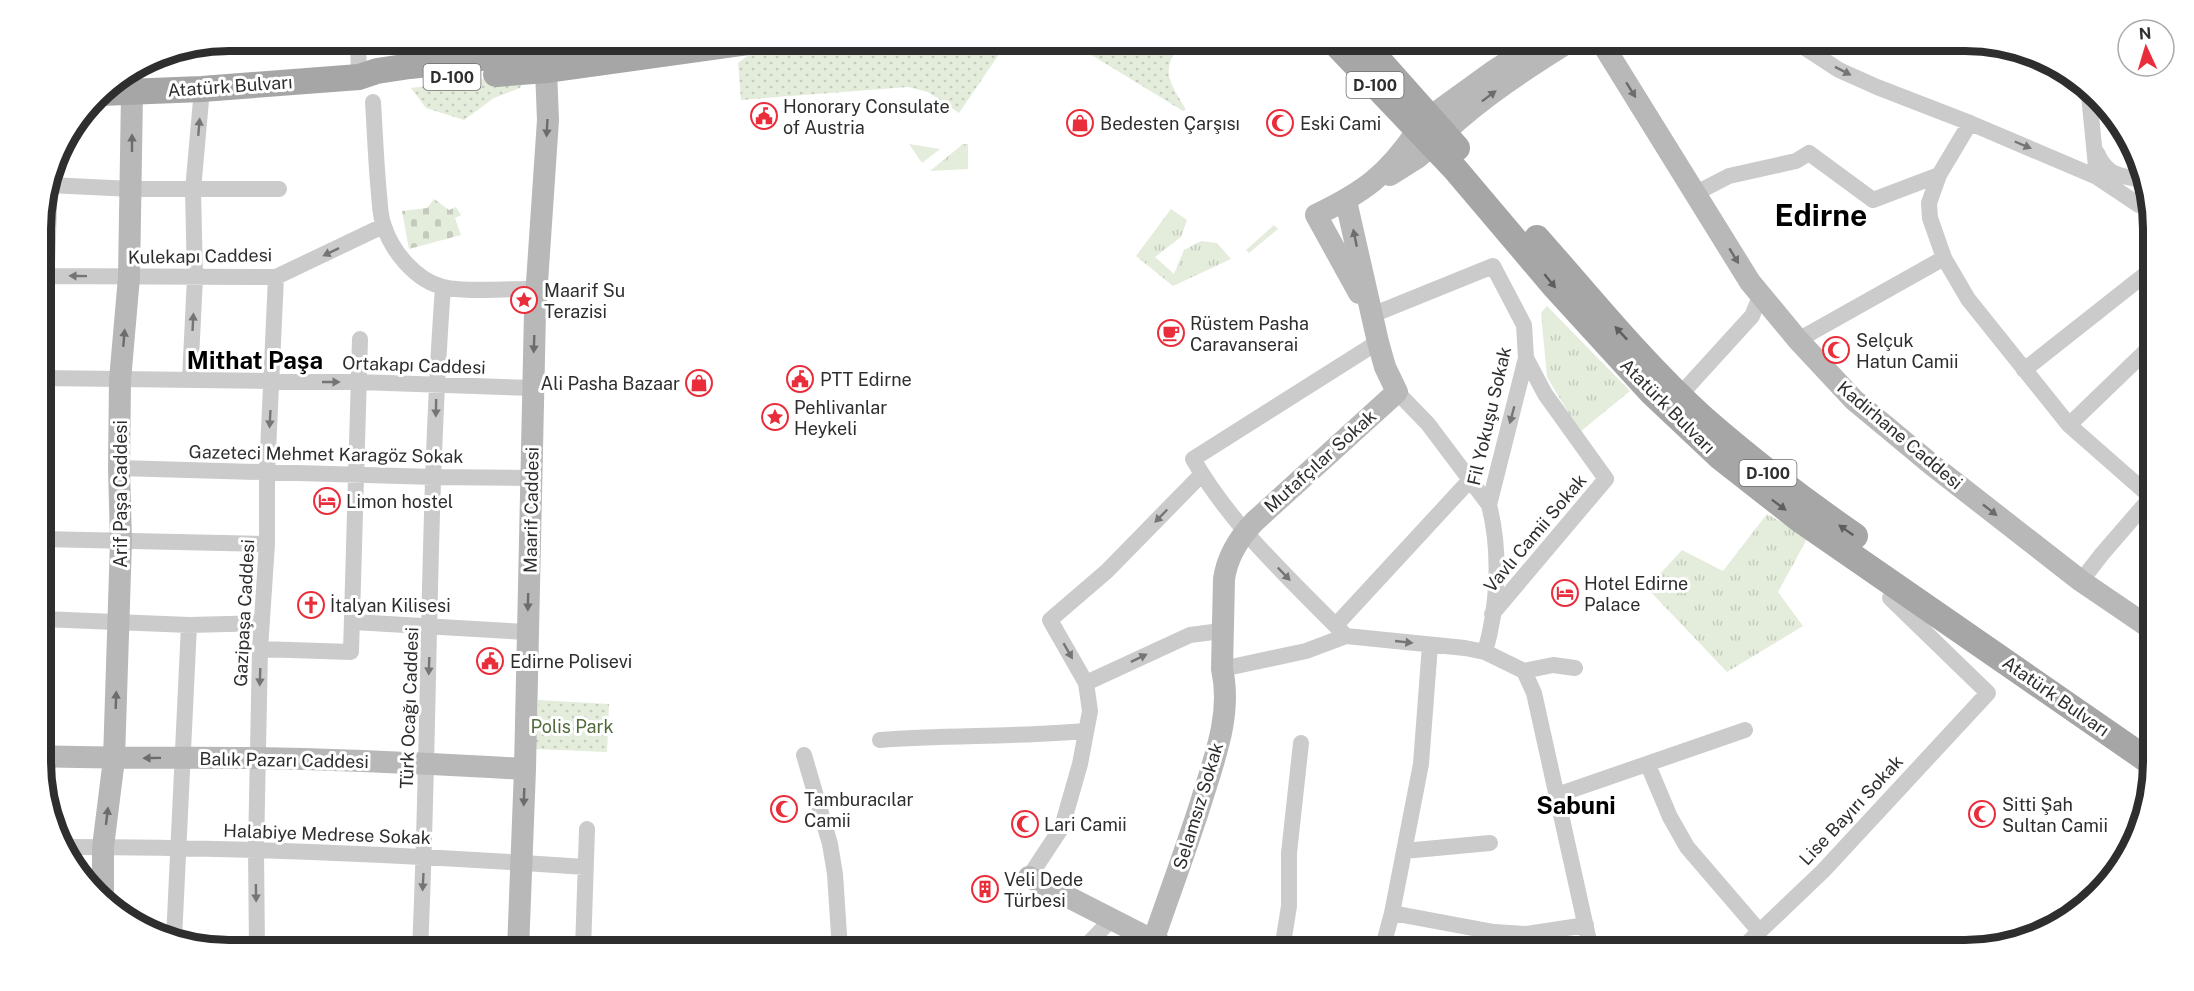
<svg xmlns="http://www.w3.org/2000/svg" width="2194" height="991" font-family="'Public Sans',sans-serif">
	<defs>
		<pattern id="grass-tufts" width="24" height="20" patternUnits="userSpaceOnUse" patternTransform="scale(1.5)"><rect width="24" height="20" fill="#e4ecdc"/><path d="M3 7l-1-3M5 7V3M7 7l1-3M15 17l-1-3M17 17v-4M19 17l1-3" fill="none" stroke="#c4cbbd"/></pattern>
		<pattern id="cemetery-stones" width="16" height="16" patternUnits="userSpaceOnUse" patternTransform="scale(1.5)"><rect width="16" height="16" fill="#e4ecdc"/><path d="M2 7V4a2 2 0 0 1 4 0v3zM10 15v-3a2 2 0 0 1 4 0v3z" fill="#c4cbbd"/></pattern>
		<pattern id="park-dots" width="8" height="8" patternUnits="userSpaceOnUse" patternTransform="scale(1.5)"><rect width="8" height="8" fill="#e4ecdc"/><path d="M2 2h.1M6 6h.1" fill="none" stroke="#c4cbbd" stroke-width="1.8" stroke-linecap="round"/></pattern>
		<pattern id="water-rules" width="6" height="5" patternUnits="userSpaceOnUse" patternTransform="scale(1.5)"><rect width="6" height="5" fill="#c7deec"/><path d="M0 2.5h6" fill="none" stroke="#abbfcb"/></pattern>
	</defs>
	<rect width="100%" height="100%" fill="#fff"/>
	<path fill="url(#grass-tufts)" d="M 909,144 L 940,149 L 922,163 Z
		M 963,144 L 968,144 L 968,169 L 930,171 Z
		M 1171,209 L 1187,220 L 1181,237 L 1155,257 L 1174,274 L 1184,250 L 1201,241 L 1217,243 L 1231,259 L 1173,286 L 1136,256 Z
		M 1274,225 L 1278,229 L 1249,253 L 1246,250 Z
		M 1547,306 L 1630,391 L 1580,432 L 1547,377 L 1541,313 Z
		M 1767,514 L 1808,537 L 1778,592 L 1803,626 L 1727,672 L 1647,588 L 1682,550 L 1723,571 Z"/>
	<path fill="url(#cemetery-stones)" d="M 434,199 L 449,210 L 456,207 L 461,215 L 455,218 L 461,235 L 409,249 L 402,211 L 427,208 Z"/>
	<path fill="url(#park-dots)" d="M 841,41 L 1008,41 L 959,113 L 928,92 L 908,87 L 741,100 L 738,63 L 750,54 Z
		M 1091,41 L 1180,41 C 1161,75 1168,78 1186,110 L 1183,111 L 1085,51 Z
		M 529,73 L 520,88 L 494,98 L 464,120 L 426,108 L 411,88 Z
		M 538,700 L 609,704 L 607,752 L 535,749 Z"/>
	<path fill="url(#water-rules)" d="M 947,41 L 974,41 L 956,54 Z"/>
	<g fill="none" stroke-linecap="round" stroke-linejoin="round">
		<path stroke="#cbcbcb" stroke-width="16" d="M 358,40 L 359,77
			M 1793,40 L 1839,70 L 1877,87 L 1970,123 L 2097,177 L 2139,205
			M 132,93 L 133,70
			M 2089,95 L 2097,177
			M 373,102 C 375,133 376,164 379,194 C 380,205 380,217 384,226 C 392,252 417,281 443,287 C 467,293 509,288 536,289
			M 1970,123 L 1939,175 L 1929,203 L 1930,218 L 1944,258 L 1968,299 L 2069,425 L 2151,497
			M 2097,153 C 2107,176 2119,175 2142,180
			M 49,185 L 132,189 L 279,189
			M 1696,193 L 1729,176 L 1796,161 L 1809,153 L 1873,200 L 1939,175
			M 2146,211 L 2152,216
			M 41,276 L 276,277 L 383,226
			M 1372,315 L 1493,266 L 1524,325 L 1526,358 L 1489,505 C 1501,551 1498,607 1485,652
			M 1798,340 L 1944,258
			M 2024,370 L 2152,269
			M 41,378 L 359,382 L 533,388
			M 190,380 L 195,277 L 193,190 L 202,89
			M 1397,392 L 1428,424 L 1489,505
			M 1680,395 L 1752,316 L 1760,297
			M 2069,425 L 2152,345
			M 41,432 L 50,181
			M 119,468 L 435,477 L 532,478
			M 42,539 L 267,544
			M 2081,581 L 2102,554 L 2153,495
			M 1492,614 L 1606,479 L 1545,394 L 1526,358
			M 42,619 L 189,625 L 262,623
			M 353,622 L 527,632
			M 1336,625 L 1470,480
			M 1346,636 C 1291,580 1233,528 1193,459 L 1378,342
			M 260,649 L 351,652 L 360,339
			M 1222,669 L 1306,651 L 1346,636 L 1465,648 L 1485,652 L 1524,671 L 1534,693 L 1591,950
			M 1524,671 L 1553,665 L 1575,668
			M 1086,683 L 1190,635 L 1221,631
			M 880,740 C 948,735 1017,737 1086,731
			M 804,755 L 830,844 L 835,874 L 840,950
			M 1648,765 L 1670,817 L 1687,847 L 1760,932
			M 1557,795 L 1745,730
			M 67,847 C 240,847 413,855 585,867
			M 1404,851 L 1490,843
			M 1029,877 L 1062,827 L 1080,764 L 1090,711 L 1086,683 L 1050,620 L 1107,571 L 1202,474
			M 1392,913 L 1494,932 L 1527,934 L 1586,925
			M 174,939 L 189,625
			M 185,942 L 257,946
			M 257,950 L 256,851 L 260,649 L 267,544 L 267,473 L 276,277
			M 420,950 C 430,730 427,508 443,287
			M 583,950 L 587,829
			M 1082,950 L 1112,919
			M 1282,950 L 1289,906 L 1289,853 L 1301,743
			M 1382,950 L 1392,913 L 1421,764 L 1430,645
			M 1740,950 L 1823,871 L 1988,693 L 1890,598"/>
		<path stroke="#b8b8b8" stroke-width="22" d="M 1600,40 L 1750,282 L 1798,340 L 1854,400 L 1931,464 L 2081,581 L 2153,630
			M 1430,117 L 1495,70 L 1542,40
			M 1444,133 C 1482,97 1527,68 1572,40
			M 1390,175 L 1417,158 L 1433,145
			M 1359,293 L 1316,215 C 1364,192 1387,175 1417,131
			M 42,756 C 114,759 185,757 256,758 C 346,759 436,764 525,769
			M 1029,877 L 1172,950
			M 103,895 L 103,847 L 114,759 L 121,541 L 119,468 L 120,380 L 129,277 L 132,93
			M 518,950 L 525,769 L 535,312 L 548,120 L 546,70
			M 1150,950 C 1167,900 1186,850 1202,799 C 1215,757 1232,713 1222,669 L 1224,579 C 1227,558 1239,538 1254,522 L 1397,392 L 1385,367 L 1378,342 L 1346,201"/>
		<path stroke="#a6a6a6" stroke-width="26" d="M 1332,40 L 1455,169 L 1555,287 L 1651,392 L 1720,457 L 1799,519 L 2153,764
			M 1361,40 L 1457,148
			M 496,74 L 546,70 L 762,40
			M 100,93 L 202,89 L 359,77 L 377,71 L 410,66 L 637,40
			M 1537,238 C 1591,299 1643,364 1704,419 C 1752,461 1802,499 1855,536"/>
	</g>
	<defs><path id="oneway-solid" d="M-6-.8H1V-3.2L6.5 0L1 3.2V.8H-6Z" transform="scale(1.5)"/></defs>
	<g fill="#757575">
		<use href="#oneway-solid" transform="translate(1843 71) rotate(27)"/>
		<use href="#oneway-solid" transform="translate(199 127) rotate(-85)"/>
		<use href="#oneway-solid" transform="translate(2023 145) rotate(23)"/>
		<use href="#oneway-solid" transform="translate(331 252) rotate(154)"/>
		<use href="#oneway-solid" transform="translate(78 276) rotate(-179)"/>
		<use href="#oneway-solid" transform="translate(193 322) rotate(-87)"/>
		<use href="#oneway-solid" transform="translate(331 382)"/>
		<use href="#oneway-solid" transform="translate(436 408) rotate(91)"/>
		<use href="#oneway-solid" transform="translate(1512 415) rotate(105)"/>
		<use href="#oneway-solid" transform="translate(270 419) rotate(93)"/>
		<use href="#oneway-solid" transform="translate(1161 516) rotate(134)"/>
		<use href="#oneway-solid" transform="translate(1284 574) rotate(46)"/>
		<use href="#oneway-solid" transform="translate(1404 642) rotate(6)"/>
		<use href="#oneway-solid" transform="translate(1068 651) rotate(60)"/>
		<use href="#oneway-solid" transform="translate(1139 658) rotate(-26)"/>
		<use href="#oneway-solid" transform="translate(429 666) rotate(92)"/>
		<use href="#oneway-solid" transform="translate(260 677) rotate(92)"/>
		<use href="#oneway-solid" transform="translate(423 882) rotate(93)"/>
		<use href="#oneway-solid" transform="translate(256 893) rotate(89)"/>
	</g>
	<g fill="#6c6c6c">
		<use href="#oneway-solid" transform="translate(1631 90) rotate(58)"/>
		<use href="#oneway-solid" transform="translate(1489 96) rotate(-37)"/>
		<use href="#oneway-solid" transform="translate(547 128) rotate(93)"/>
		<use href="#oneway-solid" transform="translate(132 143) rotate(-90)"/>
		<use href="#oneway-solid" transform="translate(1355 238) rotate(-102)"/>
		<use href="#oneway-solid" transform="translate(1734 256) rotate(59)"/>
		<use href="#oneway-solid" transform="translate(124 338) rotate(-85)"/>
		<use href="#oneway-solid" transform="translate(534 344) rotate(92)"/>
		<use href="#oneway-solid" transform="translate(1990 510) rotate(38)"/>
		<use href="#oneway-solid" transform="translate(528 602) rotate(91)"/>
		<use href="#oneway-solid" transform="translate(116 700) rotate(-88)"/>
		<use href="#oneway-solid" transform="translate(152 758) rotate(179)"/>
		<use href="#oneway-solid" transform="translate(524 797) rotate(92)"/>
		<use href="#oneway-solid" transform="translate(107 816) rotate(-83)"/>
	</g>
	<g fill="#5e5e5e">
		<use href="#oneway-solid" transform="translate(1550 281) rotate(51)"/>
		<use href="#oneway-solid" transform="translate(1621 333) rotate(-133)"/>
		<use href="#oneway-solid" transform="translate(1779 505) rotate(37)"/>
		<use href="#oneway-solid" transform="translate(1846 530) rotate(-145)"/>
	</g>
	<defs>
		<symbol id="civic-ring" viewBox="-11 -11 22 22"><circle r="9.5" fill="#fff" stroke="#e92d3b" stroke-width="1.5"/><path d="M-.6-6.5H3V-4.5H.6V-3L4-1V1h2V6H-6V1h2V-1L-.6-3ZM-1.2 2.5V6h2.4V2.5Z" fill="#e92d3b"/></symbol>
		<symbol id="shop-ring" viewBox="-11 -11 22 22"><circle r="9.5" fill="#fff" stroke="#e92d3b" stroke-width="1.5"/><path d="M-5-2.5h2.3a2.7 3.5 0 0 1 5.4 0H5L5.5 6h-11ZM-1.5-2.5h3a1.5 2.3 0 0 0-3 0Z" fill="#e92d3b"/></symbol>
		<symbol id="mosque-ring" viewBox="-11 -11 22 22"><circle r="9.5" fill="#fff" stroke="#e92d3b" stroke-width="1.5"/><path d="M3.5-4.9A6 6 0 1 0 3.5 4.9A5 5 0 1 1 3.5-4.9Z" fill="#e92d3b"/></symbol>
		<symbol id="sight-ring" viewBox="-11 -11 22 22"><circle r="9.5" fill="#fff" stroke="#e92d3b" stroke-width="1.5"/><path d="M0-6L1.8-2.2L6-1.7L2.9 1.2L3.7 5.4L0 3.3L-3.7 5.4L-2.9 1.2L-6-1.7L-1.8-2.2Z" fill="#e92d3b"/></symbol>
		<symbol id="cafe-ring" viewBox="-11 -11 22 22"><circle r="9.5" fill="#fff" stroke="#e92d3b" stroke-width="1.5"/><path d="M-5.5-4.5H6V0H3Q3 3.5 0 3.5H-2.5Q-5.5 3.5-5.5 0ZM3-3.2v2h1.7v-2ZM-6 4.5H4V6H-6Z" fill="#e92d3b"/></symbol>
		<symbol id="hotel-ring" viewBox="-11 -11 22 22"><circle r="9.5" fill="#fff" stroke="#e92d3b" stroke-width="1.5"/><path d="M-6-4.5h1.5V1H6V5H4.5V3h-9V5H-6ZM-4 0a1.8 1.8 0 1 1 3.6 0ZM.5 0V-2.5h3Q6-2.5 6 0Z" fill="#e92d3b"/></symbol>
		<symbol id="church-ring" viewBox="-11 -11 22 22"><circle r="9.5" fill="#fff" stroke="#e92d3b" stroke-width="1.5"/><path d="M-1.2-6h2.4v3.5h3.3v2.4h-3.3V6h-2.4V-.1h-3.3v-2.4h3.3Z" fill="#e92d3b"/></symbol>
		<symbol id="building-ring" viewBox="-11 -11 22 22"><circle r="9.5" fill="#fff" stroke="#e92d3b" stroke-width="1.5"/><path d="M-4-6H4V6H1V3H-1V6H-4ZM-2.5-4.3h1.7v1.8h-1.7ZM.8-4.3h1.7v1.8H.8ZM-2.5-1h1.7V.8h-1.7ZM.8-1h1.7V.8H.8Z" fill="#e92d3b"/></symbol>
	</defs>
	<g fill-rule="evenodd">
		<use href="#civic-ring" x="749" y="101" width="30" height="30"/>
		<use href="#shop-ring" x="1065" y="108" width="30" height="30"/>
		<use href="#mosque-ring" x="1265" y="108" width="30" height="30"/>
		<use href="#sight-ring" x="509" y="285" width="30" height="30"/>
		<use href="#cafe-ring" x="1156" y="318" width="30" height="30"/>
		<use href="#mosque-ring" x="1821" y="335" width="30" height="30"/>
		<use href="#civic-ring" x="785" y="364" width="30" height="30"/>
		<use href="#shop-ring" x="684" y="368" width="30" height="30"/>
		<use href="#sight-ring" x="760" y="402" width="30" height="30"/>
		<use href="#hotel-ring" x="312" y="486" width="30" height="30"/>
		<use href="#hotel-ring" x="1550" y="578" width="30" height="30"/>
		<use href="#church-ring" x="296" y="590" width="30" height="30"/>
		<use href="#civic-ring" x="475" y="646" width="30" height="30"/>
		<use href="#mosque-ring" x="769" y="794" width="30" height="30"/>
		<use href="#mosque-ring" x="1967" y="799" width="30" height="30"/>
		<use href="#mosque-ring" x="1010" y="809" width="30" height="30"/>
		<use href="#building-ring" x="970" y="874" width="30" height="30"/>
	</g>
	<g text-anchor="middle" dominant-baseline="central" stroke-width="6" stroke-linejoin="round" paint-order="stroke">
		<g fill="#fff" stroke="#6d6d6d" stroke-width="1.5">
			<rect x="423.5" y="64" width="57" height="26" rx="4.5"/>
			<rect x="1346.5" y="72" width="57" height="26" rx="4.5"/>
			<rect x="1739.5" y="460" width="57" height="26" rx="4.5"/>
		</g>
		<g font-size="16" font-weight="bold" fill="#2e2e2e">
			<text x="452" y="77">D-100</text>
			<text x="1375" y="85">D-100</text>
			<text x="1768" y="473">D-100</text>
		</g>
		<g font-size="18" fill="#2e2e2e" stroke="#fff">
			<text transform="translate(230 86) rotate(-4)">Atatürk Bulvarı</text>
			<text transform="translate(200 256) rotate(-1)">Kulekapı Caddesi</text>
			<text transform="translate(414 365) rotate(2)">Ortakapı Caddesi</text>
			<text transform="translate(1668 406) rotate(45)">Atatürk Bulvarı</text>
			<text transform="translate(1489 416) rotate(-77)">Fil Yokuşu Sokak</text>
			<text transform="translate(1900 435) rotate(40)">Kadirhane Caddesi</text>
			<text transform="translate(326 454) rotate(1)">Gazeteci Mehmet Karagöz Sokak</text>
			<text transform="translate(1320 461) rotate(-42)">Mutafçılar Sokak</text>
			<text transform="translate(120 494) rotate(-90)">Arif Paşa Caddesi</text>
			<text transform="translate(531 510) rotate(-89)">Maarif Caddesi</text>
			<text transform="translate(1535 533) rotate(-50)">Vavlı Camii Sokak</text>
			<text transform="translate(244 613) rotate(-87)">Gazipaşa Caddesi</text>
			<text transform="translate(2056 696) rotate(35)">Atatürk Bulvarı</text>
			<text transform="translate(409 708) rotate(-88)">Türk Ocağı Caddesi</text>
			<text transform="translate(284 760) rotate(1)">Balık Pazarı Caddesi</text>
			<text transform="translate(1198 806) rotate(-73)">Selamsız Sokak</text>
			<text transform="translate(1851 810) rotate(-47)">Lise Bayırı Sokak</text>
			<text transform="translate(327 834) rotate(2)">Halabiye Medrese Sokak</text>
		</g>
		<g font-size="18" fill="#2e2e2e" stroke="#fff" text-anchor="start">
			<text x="783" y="106">Honorary Consulate<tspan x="783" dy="21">of Austria</tspan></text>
			<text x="1100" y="123">Bedesten Çarşısı</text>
			<text x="1300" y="123">Eski Cami</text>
			<text x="544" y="290">Maarif Su<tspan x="544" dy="21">Terazisi</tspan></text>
			<text x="1190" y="323">Rüstem Pasha<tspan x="1190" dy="21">Caravanserai</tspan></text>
			<text x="1856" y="340">Selçuk<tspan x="1856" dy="21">Hatun Camii</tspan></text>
			<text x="820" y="379">PTT Edirne</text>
			<text x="680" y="383" text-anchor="end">Ali Pasha Bazaar</text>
			<text x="794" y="407">Pehlivanlar<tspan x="794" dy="21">Heykeli</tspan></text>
			<text x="346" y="501">Limon hostel</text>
			<text x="1584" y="583">Hotel Edirne<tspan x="1584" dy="21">Palace</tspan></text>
			<text x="330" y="605">İtalyan Kilisesi</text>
			<text x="510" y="661">Edirne Polisevi</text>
			<text x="804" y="799">Tamburacılar<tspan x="804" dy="21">Camii</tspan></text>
			<text x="2002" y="804">Sitti Şah<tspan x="2002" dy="21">Sultan Camii</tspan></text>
			<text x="1044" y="824">Lari Camii</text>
			<text x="1004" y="879">Veli Dede<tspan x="1004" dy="21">Türbesi</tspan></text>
		</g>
		<g font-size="18" fill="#516b3b" stroke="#fff">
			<text x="572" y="726">Polis Park</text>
		</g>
		<g font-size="24" font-weight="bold" fill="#000" stroke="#fff">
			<text x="255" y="360">Mithat Paşa</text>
			<text x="1576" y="805">Sabuni</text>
		</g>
		<g font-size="30" font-weight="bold" fill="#000" stroke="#fff">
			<text x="1821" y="215">Edirne</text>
		</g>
	</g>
	<path d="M0 0H2194V991H0ZM229 51H1965A178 178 0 0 1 2143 229V762A178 178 0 0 1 1965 940H229A178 178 0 0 1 51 762V229A178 178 0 0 1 229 51Z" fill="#fff" fill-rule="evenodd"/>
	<path fill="none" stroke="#2e2e2e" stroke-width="8" d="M229 51H1965A178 178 0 0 1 2143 229V762A178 178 0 0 1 1965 940H229A178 178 0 0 1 51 762V229A178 178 0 0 1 229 51Z"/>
	<g transform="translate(2146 48) rotate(356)"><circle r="28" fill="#ffffff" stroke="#ababab" stroke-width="1.5"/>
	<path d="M0-4.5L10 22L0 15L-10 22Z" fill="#e92d3b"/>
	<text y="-9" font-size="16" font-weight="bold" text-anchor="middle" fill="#2e2e2e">N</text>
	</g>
</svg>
